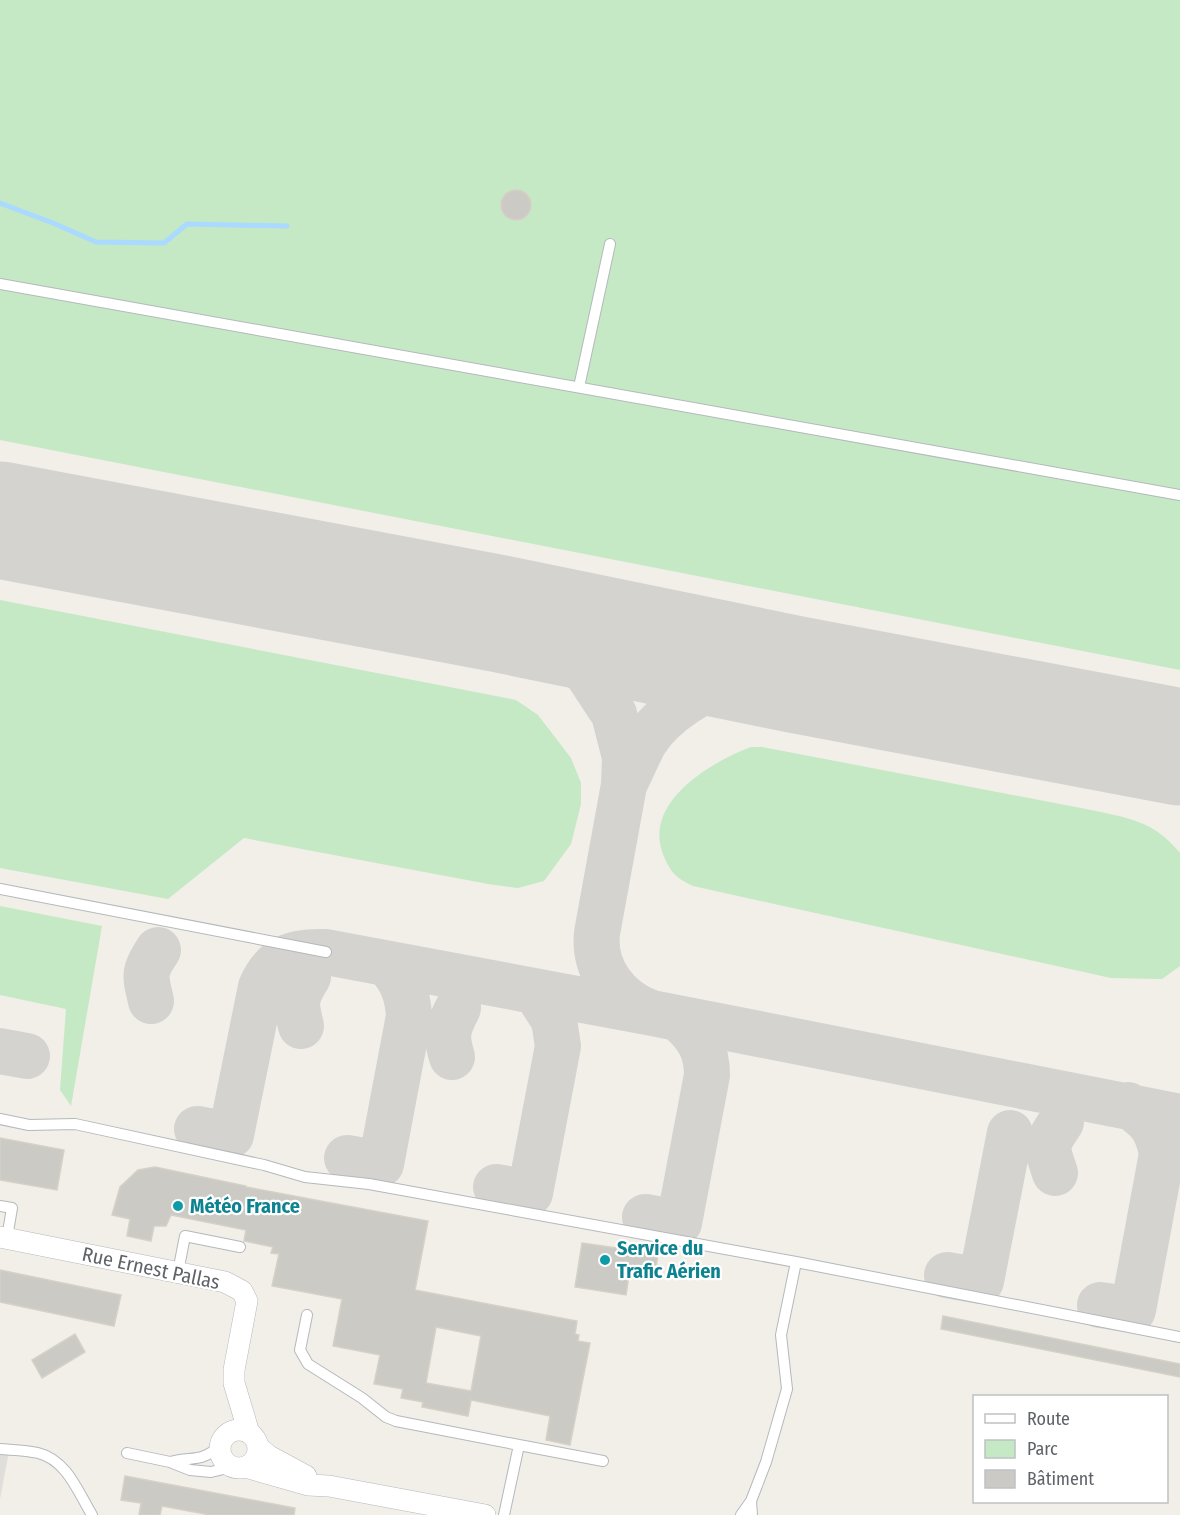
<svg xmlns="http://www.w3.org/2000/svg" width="1180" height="1515" font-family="'Fira Sans Condensed',sans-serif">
	<rect width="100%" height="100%" fill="#f1efe8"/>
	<path fill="#e0deda" d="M 0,1444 L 10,1446 L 0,1499 Z"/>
	<path fill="#c5e8c5" d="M 0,0 L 1180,0 L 1180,670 L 0,440 Z
		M 0,600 L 516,700 L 538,715 L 571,758 L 581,783 L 581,804 L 571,844 L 544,881 L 518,888 L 488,884 L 244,838 L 168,899 L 0,868 Z
		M 751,747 L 762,747 L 1086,809 C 1127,818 1152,819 1180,853 L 1180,966 L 1162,979 L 1111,978 L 693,886 C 676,878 670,872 663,854 C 643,802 711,762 751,747 Z
		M 0,906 L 102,926 L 71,1106 L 60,1090 L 66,1009 L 0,995 Z"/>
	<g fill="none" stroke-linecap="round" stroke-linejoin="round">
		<path stroke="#aadaff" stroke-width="5" d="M 0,203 L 53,223 L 96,242 L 164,243 L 187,224 L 287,226"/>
		<path stroke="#d4d3d0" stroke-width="46" d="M 496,613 L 538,631 L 574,658 L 587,673 L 614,714 L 625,757 L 624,785 L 597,933 C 593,969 617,1000 649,1012
			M 1147,741 L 1180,762
			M 624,785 C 631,771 637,756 644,743 C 662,713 704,687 738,678 C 756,674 775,674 793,674
			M 151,1001 C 145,975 143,972 158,950
			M 301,1026 C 295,1002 295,998 308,977
			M 0,1051 L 27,1056
			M 452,1057 C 445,1035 448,1027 458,1008
			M 197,1129 L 231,1135 L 261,987 C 275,956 293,951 326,952 L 652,1013 L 1180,1117
			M 347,1158 L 381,1164 L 409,1016 C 408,996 402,978 387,964
			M 1055,1173 C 1046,1146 1045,1146 1061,1122
			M 496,1187 L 530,1193 L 558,1046 L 554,1020 L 536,992
			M 645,1217 L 679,1223 L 707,1075 C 707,1051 698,1035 680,1020
			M 947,1275 L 981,1281 L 1010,1133
			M 1100,1305 L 1133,1310 L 1162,1154 C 1157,1128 1150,1120 1128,1105"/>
		<path stroke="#d4d3d0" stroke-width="117" d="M 0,520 L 496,613 L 793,674 L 1180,747"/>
	</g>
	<path fill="#cccac5" stroke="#d6d1c6" stroke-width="1.5" fill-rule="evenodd" d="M501 205a15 15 0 1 1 30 0a15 15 0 1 1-30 0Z
		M 0,1138 L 64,1150 L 57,1190 L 0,1180 Z
		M 155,1167 L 246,1186 L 246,1187 L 428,1221 L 415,1290 L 577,1321 L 575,1334 L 579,1335 L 578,1341 L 590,1343 L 570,1445 L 546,1440 L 550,1416 L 471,1400 L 468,1416 L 422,1407 L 423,1402 L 401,1398 L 403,1389 L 374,1384 L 380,1355 L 333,1346 L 342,1299 L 272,1286 L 279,1254 L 271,1253 L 273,1247 L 244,1241 L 246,1230 L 171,1215 L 166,1226 L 154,1226 L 151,1241 L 127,1236 L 130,1219 L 112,1215 L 120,1187 L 138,1170 ZM 436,1327 L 481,1336 L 471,1391 L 426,1383 Z
		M 582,1243 L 658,1254 L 655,1274 L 630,1269 L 626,1295 L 575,1287 Z
		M 0,1270 L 121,1295 L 114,1326 L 0,1302 Z
		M 943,1316 L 1180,1364 L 1180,1377 L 941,1329 Z
		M 75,1334 L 85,1352 L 42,1378 L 32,1360 Z
		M 125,1476 L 295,1508 L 294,1515 L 210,1515 L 162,1506 L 160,1515 L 139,1515 L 141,1503 L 121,1500 Z"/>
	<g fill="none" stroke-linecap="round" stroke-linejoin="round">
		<defs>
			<path id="service" d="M 0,284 L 1180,495
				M 579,387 L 610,244
				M 0,889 L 326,952
				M 0,1119 L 29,1125 L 75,1124 L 264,1165 L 305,1177 L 369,1184 L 796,1262 L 1180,1337
				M 0,1206 L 12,1208 L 7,1238
				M 178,1272 L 185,1236 L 240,1247
				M 307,1315 L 300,1350 L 308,1364 L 362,1398 L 386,1417 L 396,1421 L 519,1445 L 504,1515
				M 519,1445 L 603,1461
				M 0,1449 C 12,1450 26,1450 38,1453 C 67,1460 78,1492 92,1515
				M 127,1453 L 170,1462 L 190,1470 L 211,1472 L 232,1467
				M 170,1462 C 193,1456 200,1463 220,1446
				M 751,1501 L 766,1462 L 787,1389 L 781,1335 L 796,1262
				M 741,1515 L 751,1501 L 752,1515"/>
			<path id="minor" d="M 0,1237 L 225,1282 L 242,1291 L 247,1301 L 234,1370 L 234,1383 L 249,1433
				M220 1449a19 19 0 1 1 38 0a19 19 0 1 1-38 0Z
				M 258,1447 L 269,1456 L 306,1476
				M 245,1467 L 308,1485 L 329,1486 L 485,1515"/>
		</defs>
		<use href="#service" stroke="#b5b8bc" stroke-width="12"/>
		<use href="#minor" stroke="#b5b8bc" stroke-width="22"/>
		<use href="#service" stroke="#fff" stroke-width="10"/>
		<use href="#minor" stroke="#fff" stroke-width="21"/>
	</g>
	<g fill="#0f9aa8" stroke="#fff" stroke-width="2">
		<circle cx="178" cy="1206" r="6"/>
		<circle cx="605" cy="1260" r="6"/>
	</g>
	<g text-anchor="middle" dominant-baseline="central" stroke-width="4.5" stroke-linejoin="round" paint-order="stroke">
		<g font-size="20" font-weight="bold" fill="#0d838f" stroke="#fff" text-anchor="start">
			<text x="190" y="1206">Météo France</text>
			<text x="617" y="1248">Service du<tspan x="617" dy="23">Trafic Aérien</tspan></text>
		</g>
		<g font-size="20" fill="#5f6368" stroke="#fff">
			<text transform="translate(151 1268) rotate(12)">Rue Ernest Pallas</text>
		</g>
	</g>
	<rect x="973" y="1395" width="195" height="108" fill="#ffffff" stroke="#bfc1c3" stroke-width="1.5"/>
	<rect x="985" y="1414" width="30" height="9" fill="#ffffff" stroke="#bfc1c3" stroke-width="1.5"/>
	<text x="1027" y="1425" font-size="18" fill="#5f6368">Route</text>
	<rect x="985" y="1440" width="30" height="18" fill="#c5e8c5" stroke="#bfc1c3" stroke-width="1.5"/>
	<text x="1027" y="1455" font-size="18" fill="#5f6368">Parc</text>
	<rect x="985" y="1470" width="30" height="18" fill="#cccac5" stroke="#bfc1c3" stroke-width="1.5"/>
	<text x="1027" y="1485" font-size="18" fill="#5f6368">Bâtiment</text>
</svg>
